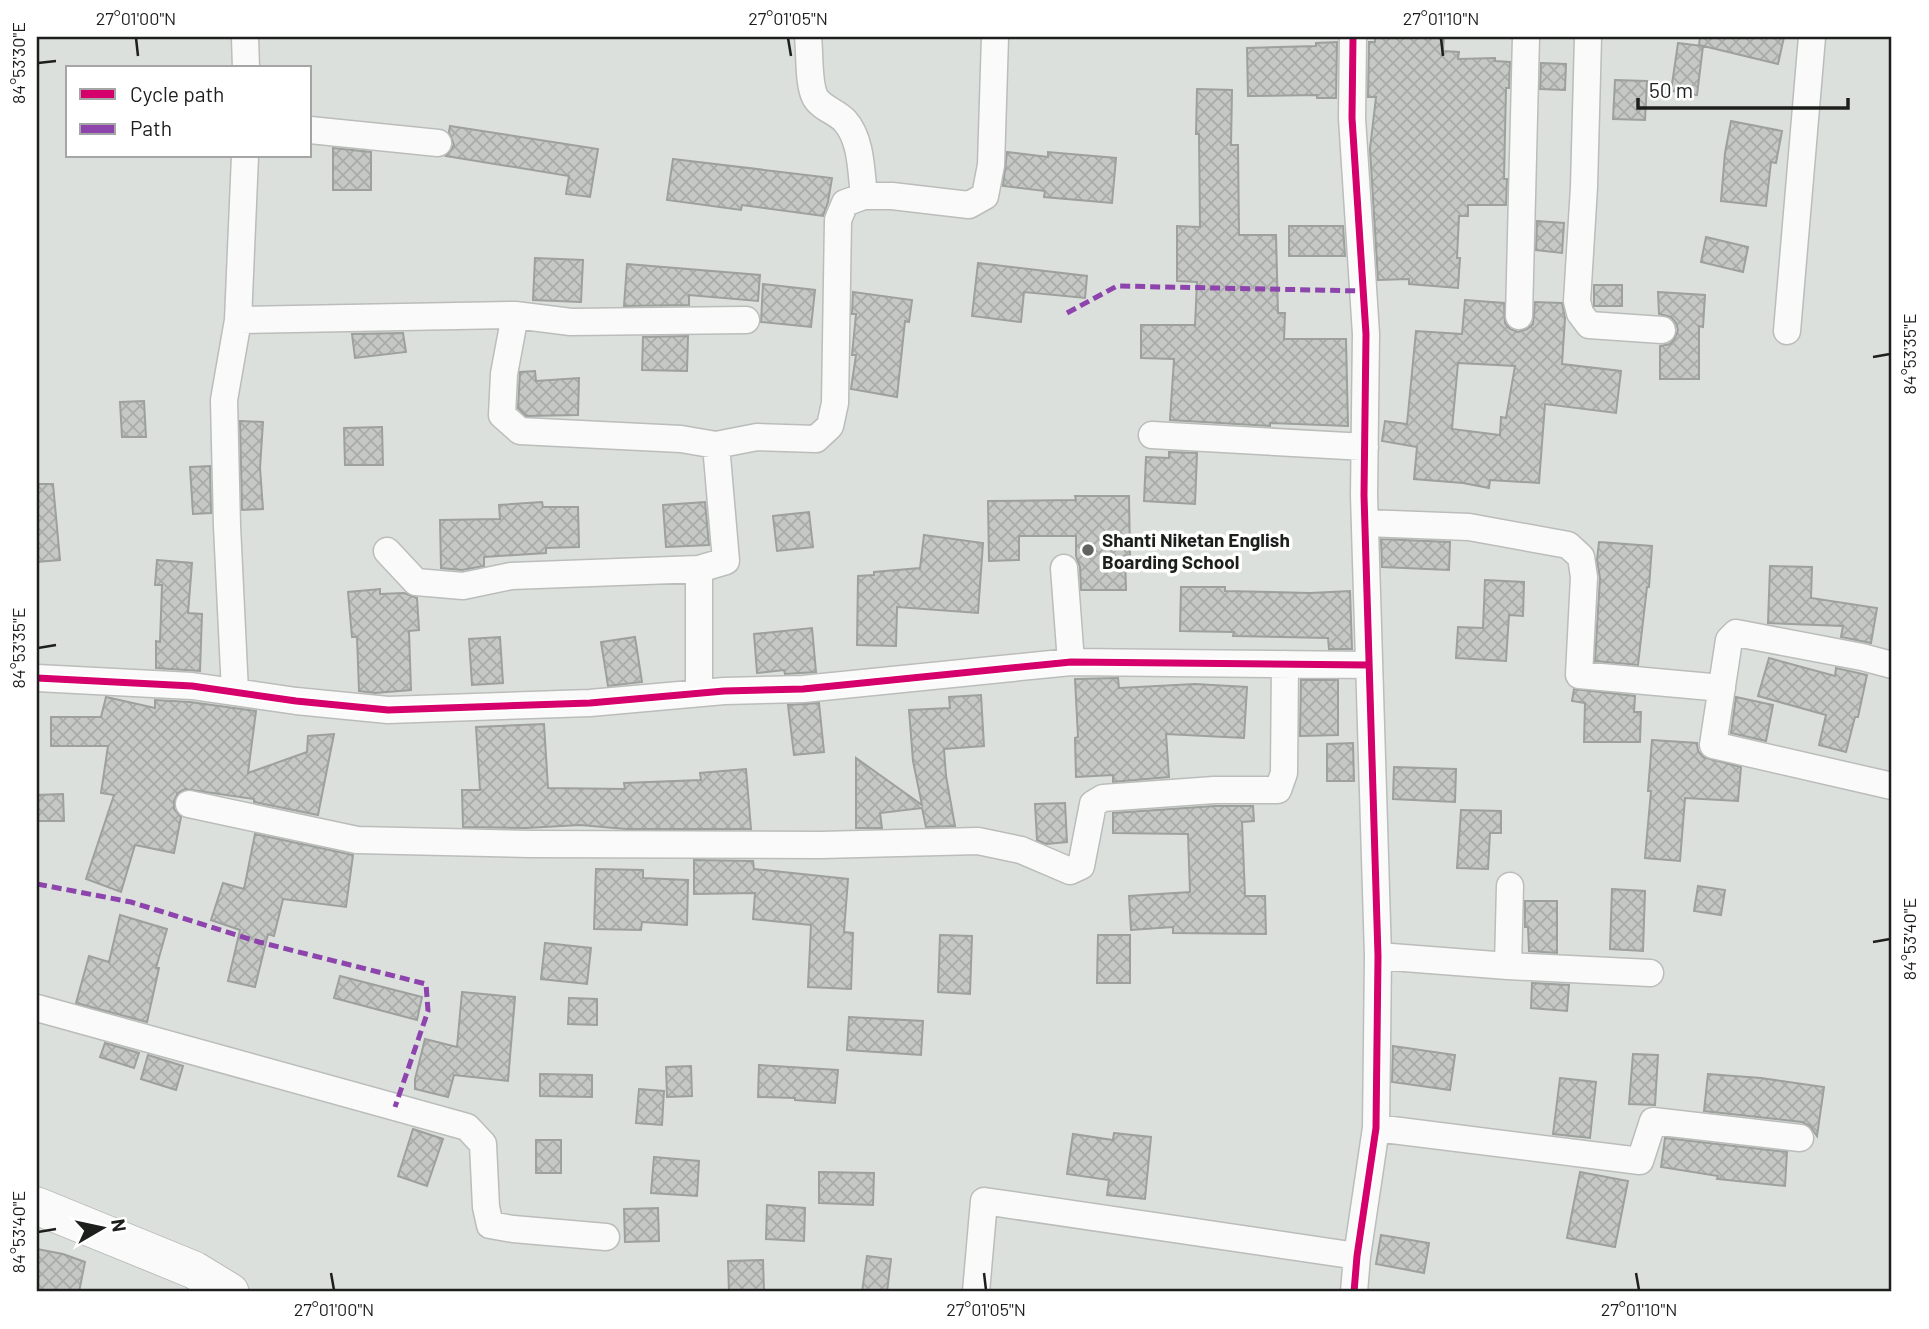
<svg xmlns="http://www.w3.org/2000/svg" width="1929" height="1329" font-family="Barlow,sans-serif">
	<defs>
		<pattern id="building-cross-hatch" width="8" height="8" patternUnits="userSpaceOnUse" patternTransform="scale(1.75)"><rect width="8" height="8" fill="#c5c8c5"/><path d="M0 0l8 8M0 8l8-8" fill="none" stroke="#a9aba9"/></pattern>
	</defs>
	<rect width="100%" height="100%" fill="#dce0dc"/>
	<path fill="url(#building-cross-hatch)" stroke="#9da09d" stroke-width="2" fill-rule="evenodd" d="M 1375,37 L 1444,37 L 1443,51 L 1459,52 L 1458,59 L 1495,58 L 1495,61 L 1510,62 L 1509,88 L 1506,88 L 1504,179 L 1507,179 L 1506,205 L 1468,205 L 1468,216 L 1459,216 L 1457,258 L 1460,258 L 1458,288 L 1409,284 L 1409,279 L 1378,280 L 1370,149 L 1376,97 L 1368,97 L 1369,42 L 1375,42 Z
		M 1700,37 L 1784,37 L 1778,64 L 1699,45 Z
		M 1337,42 L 1336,98 L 1317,98 L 1317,95 L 1248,96 L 1247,48 L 1316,46 L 1316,43 Z
		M 1678,43 L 1703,46 L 1697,95 L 1671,91 Z
		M 1541,63 L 1566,64 L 1565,90 L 1540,89 Z
		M 1615,80 L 1647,81 L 1645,120 L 1613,119 Z
		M 1197,89 L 1232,90 L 1231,145 L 1238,145 L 1239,235 L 1276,235 L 1278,313 L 1285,313 L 1284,339 L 1346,339 L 1348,426 L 1270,423 L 1270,426 L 1170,420 L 1174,359 L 1141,358 L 1141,325 L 1195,325 L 1197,282 L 1177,281 L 1177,226 L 1200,227 L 1199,134 L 1196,134 Z
		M 1731,121 L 1782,131 L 1776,163 L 1771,162 L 1766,206 L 1721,201 L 1725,153 Z
		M 450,126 L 598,149 L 590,197 L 566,194 L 569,176 L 446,156 L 454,145 L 449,132 Z
		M 333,148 L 371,152 L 371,190 L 333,190 Z
		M 1007,152 L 1048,157 L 1048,152 L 1116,158 L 1112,203 L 1044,197 L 1045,191 L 1003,186 Z
		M 673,159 L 832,178 L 828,202 L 823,216 L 742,205 L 741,210 L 667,200 Z
		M 1537,221 L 1564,223 L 1562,253 L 1536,250 Z
		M 1289,226 L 1343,226 L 1345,256 L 1289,256 Z
		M 1706,237 L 1748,247 L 1743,272 L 1701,262 Z
		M 535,258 L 583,260 L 581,302 L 533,300 Z
		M 978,263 L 1087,276 L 1085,298 L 1024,292 L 1021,322 L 972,316 Z
		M 627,264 L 760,275 L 758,301 L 689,295 L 689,305 L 624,306 Z
		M 763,284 L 815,290 L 811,327 L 761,322 Z
		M 1594,285 L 1622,285 L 1622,306 L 1594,306 Z
		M 853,292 L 912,300 L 909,322 L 905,321 L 897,397 L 851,389 L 856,355 L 852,355 L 856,314 L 852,314 Z
		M 1658,292 L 1705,295 L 1703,327 L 1699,326 L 1699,379 L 1660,379 L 1660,346 L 1670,344 L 1675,338 L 1678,330 L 1676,323 L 1671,317 L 1659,314 Z
		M 1465,300 L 1504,303 L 1505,323 L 1510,329 L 1518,332 L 1527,329 L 1533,324 L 1535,302 L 1562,303 L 1565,318 L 1562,364 L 1621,371 L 1616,413 L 1545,404 L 1539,483 L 1490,480 L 1489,488 L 1463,483 L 1414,479 L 1417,447 L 1382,441 L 1385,421 L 1407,424 L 1416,331 L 1462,334 ZM 1458,363 L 1515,366 L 1506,418 L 1501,417 L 1500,435 L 1452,429 Z
		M 403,333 L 406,352 L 355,358 L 352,334 Z
		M 688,336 L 687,371 L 642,370 L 643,337 Z
		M 535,371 L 536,381 L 579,378 L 578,415 L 526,416 L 518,408 L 520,372 Z
		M 144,401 L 146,437 L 122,437 L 120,402 Z
		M 240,421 L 263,422 L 260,468 L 263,509 L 242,510 Z
		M 382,427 L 383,465 L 345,465 L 344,428 Z
		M 1169,452 L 1197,453 L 1195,504 L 1144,501 L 1146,457 L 1169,458 Z
		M 210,466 L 211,513 L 193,514 L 190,467 Z
		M 37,484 L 53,484 L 60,560 L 37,562 Z
		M 1075,496 L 1129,496 L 1130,556 L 1125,556 L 1126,590 L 1081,590 L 1080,567 L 1076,556 L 1076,536 L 1019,536 L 1019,560 L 989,561 L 988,501 L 1076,500 Z
		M 542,502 L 543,507 L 578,507 L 579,547 L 546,548 L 546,553 L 484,557 L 484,566 L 462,570 L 441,568 L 440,520 L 500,519 L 499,505 Z
		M 705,502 L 709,545 L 666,547 L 663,505 Z
		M 809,512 L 813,547 L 777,551 L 773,516 Z
		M 924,535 L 983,543 L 978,613 L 897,607 L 896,646 L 857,645 L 858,576 L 874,575 L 874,572 L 920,568 Z
		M 1381,539 L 1450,542 L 1449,570 L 1382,567 Z
		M 1599,542 L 1652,546 L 1649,587 L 1647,587 L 1638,665 L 1595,661 L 1600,578 L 1597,560 Z
		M 157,560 L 192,563 L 188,613 L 202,614 L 200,671 L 156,668 L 156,641 L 160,642 L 162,585 L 155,585 Z
		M 1770,566 L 1812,567 L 1811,598 L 1877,608 L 1871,643 L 1841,637 L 1843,626 L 1768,623 Z
		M 1485,580 L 1524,582 L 1523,616 L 1509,615 L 1506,661 L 1456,658 L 1458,627 L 1483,628 Z
		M 1181,587 L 1225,587 L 1225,591 L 1310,593 L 1350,591 L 1352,649 L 1329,649 L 1328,638 L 1233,636 L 1234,632 L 1180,631 Z
		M 380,589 L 380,594 L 404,593 L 417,598 L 419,630 L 409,631 L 411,690 L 375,693 L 359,691 L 357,637 L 352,637 L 348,592 Z
		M 812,628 L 816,672 L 785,674 L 784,670 L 757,673 L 754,634 Z
		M 500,637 L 503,683 L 472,685 L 469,639 Z
		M 635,637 L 642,682 L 608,686 L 601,642 Z
		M 1769,658 L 1835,676 L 1836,668 L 1867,675 L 1858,717 L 1855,717 L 1846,752 L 1819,745 L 1826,715 L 1758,696 Z
		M 1118,678 L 1119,688 L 1195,684 L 1247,687 L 1244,738 L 1166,734 L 1169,777 L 1113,782 L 1113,775 L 1076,777 L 1075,738 L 1078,737 L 1075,679 Z
		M 1301,680 L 1338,680 L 1338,735 L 1300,736 Z
		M 1574,689 L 1635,696 L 1634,712 L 1641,712 L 1640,742 L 1584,742 L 1585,703 L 1572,701 Z
		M 981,695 L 984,746 L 944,749 L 946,776 L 955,826 L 926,827 L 922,808 L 880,813 L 882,828 L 856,828 L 856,758 L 922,805 L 913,761 L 909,710 L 950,708 L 949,697 Z
		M 106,697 L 155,708 L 155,700 L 190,702 L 256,711 L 248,773 L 307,752 L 308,736 L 334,734 L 318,815 L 254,802 L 254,799 L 185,789 L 178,793 L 174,801 L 174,809 L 181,817 L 174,853 L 135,845 L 121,892 L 86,879 L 114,795 L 101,793 L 108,746 L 51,746 L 51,717 L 101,717 Z
		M 1736,697 L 1773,705 L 1766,741 L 1731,733 Z
		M 819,703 L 824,752 L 794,755 L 788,705 Z
		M 544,724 L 548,788 L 625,789 L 624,783 L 701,780 L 700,773 L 746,769 L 751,829 L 626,829 L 580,825 L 526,828 L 463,827 L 462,790 L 480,790 L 476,727 Z
		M 1652,740 L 1697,743 L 1698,751 L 1703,757 L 1741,767 L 1738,801 L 1685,798 L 1680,861 L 1645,858 L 1651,791 L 1648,791 Z
		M 1353,743 L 1354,781 L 1327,781 L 1327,744 Z
		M 1394,767 L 1456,769 L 1455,802 L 1393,799 Z
		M 63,794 L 64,821 L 37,821 L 37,795 Z
		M 1065,803 L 1067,842 L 1046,844 L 1037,840 L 1035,804 Z
		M 1215,806 L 1253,806 L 1254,821 L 1242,822 L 1245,896 L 1265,896 L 1266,934 L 1173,933 L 1173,927 L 1131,930 L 1129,896 L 1190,892 L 1188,834 L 1113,833 L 1113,813 Z
		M 1461,810 L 1501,811 L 1501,833 L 1490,833 L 1488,869 L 1457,868 Z
		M 255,834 L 353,855 L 346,907 L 283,899 L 274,936 L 268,934 L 255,987 L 228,981 L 240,930 L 211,920 L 223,883 L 244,889 Z
		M 694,860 L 753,861 L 754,869 L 848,879 L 844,932 L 853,933 L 851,989 L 808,987 L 811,925 L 753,919 L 755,893 L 694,894 Z
		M 596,869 L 643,870 L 643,878 L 688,880 L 687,925 L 642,922 L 641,930 L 594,929 Z
		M 1698,886 L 1725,890 L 1721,915 L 1694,911 Z
		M 1612,889 L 1645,891 L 1643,951 L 1610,949 Z
		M 1525,901 L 1557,901 L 1557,953 L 1529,951 L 1528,927 L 1525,927 Z
		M 120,915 L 167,929 L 156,968 L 159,968 L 147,1022 L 76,1003 L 89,956 L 109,962 Z
		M 940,935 L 972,936 L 970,994 L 938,992 Z
		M 1098,935 L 1130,935 L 1130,983 L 1097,983 Z
		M 545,943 L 591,948 L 587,984 L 541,979 Z
		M 340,976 L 422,997 L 417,1020 L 334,998 Z
		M 1532,983 L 1569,985 L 1567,1011 L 1531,1008 Z
		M 462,992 L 515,997 L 508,1081 L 454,1075 L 448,1097 L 415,1089 L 415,1079 L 425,1039 L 457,1047 Z
		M 569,998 L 597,999 L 597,1025 L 568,1024 Z
		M 849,1017 L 923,1021 L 921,1055 L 847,1050 Z
		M 105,1043 L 139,1053 L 134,1068 L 100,1057 Z
		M 1393,1046 L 1455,1055 L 1450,1090 L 1392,1082 Z
		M 1633,1054 L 1658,1055 L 1655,1105 L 1629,1104 Z
		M 148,1055 L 183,1066 L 176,1090 L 141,1079 Z
		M 759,1065 L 838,1070 L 835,1103 L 795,1100 L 795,1098 L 758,1097 Z
		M 691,1066 L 692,1096 L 667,1097 L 666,1067 Z
		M 540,1074 L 592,1075 L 592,1097 L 540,1096 Z
		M 1708,1074 L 1761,1078 L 1824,1087 L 1817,1136 L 1810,1126 L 1802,1122 L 1704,1111 Z
		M 1560,1078 L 1596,1082 L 1590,1138 L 1553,1134 Z
		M 639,1089 L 664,1091 L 662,1125 L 636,1123 Z
		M 413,1129 L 443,1139 L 427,1186 L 398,1176 Z
		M 1114,1133 L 1151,1137 L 1145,1199 L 1107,1195 L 1109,1180 L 1067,1174 L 1073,1134 L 1113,1140 Z
		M 1665,1138 L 1787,1152 L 1785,1186 L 1717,1179 L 1718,1176 L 1661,1167 Z
		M 536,1140 L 561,1140 L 561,1173 L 536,1173 Z
		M 654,1157 L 699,1161 L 697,1196 L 651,1193 Z
		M 819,1172 L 874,1173 L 873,1205 L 819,1203 Z
		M 1580,1172 L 1628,1181 L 1615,1247 L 1567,1238 Z
		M 767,1205 L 805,1208 L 804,1241 L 766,1239 Z
		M 658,1208 L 659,1241 L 625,1242 L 624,1209 Z
		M 1381,1235 L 1429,1243 L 1424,1273 L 1376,1264 Z
		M 37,1249 L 63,1254 L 85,1262 L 79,1292 L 37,1292 Z
		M 867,1256 L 891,1259 L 887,1292 L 862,1292 Z
		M 763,1260 L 764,1292 L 729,1292 L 728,1261 Z"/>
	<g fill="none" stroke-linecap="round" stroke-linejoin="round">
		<defs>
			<path id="street" d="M 245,37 L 246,68
				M 808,37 C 810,53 808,83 815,97 C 821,108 837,112 845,121 C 862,140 861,173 864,196
				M 1353,37 L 1352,118 L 1366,334 L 1364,495 L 1378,956 L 1376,1128 L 1357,1256 L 1354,1292
				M 1588,37 L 1584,187 L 1577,301 L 1580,313 L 1589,325 L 1662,330
				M 310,130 L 438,143
				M 1519,316 L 1526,37
				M 238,320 L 515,315
				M 746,320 L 571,322 L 515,315 L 504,374 L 502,415 L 520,431 L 681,439 L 716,445 L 757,437 L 816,439 L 830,426 L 835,403 L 838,220 L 845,203 L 864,196 L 892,196 L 969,205 L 985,196 L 991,165 L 995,37
				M 1787,331 L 1812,37
				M 1152,435 L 1365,447
				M 1366,523 L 1469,527 L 1568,545 L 1581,557 L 1584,577 L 1579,675 L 1722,688
				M 387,551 L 416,582 L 463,586 L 511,576 L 699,569
				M 1064,568 L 1071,662
				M 1892,665 L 1862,657 L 1736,633 L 1729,640 L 1713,745 L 1892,786
				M 37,678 L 192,686 L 296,701 L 388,710 L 590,703 L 724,691 L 803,689 L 1071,662 L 1368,665
				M 235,692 L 227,526 L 224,400 L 238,320 L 245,156
				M 699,693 L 699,569 L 726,561 L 716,445
				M 189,804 L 357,840 L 530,844 L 821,845 L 978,841 L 1021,850 L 1070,871 L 1081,866 L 1093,804 L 1103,798 L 1214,790 L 1278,790 L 1284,773 L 1285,664
				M 1378,956 L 1508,966 L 1650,973
				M 1508,966 L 1510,886
				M 37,1008 L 467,1127 L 483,1144 L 486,1207 L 490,1225 L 513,1229 L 606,1237
				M 1376,1128 L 1640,1161 L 1653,1121 L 1800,1138
				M 976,1292 L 984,1201 L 1357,1256"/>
			<path id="secondary" d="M 37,1206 L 194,1270 L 230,1292"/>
		</defs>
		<use href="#street" stroke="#babdba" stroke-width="29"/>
		<use href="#secondary" stroke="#babdba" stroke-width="39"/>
		<use href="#street" stroke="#fafafa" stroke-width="26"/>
		<use href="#secondary" stroke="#fafafa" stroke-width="37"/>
		<path stroke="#8e44ad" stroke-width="5" stroke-dasharray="10 5" stroke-linecap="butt" d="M 1067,313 L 1117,286 L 1363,291
			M 37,884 L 131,902 L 259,942 L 426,984 L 428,1011 L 395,1107"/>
		<defs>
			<path id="cycleway" d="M 1353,37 L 1352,118 L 1366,334 L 1364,495 L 1378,956 L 1376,1128 L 1357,1256 L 1354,1292
				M 37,678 L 192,686 L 296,701 L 388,710 L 590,703 L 724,691 L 803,689 L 1071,662 L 1368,665"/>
		</defs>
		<use href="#cycleway" stroke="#fff" stroke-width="11"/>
		<use href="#cycleway" stroke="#d6006c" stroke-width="7"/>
	</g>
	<path fill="none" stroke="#1d1f1d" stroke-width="2.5" d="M 136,38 L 138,56M 788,38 L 791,56M 1441,38 L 1443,56M 38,63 L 56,61M 1873,357 L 1890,354M 38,648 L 56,645M 1873,942 L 1890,939M 38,1232 L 56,1229M 331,1273 L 334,1290M 984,1273 L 986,1290M 1636,1273 L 1639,1290"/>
	<circle fill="#606360" stroke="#fff" stroke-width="2.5" cx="1088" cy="550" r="7"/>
	<g text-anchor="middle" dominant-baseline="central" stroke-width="7" stroke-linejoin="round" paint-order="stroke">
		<g font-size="19" font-weight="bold" fill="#1d1f1d" stroke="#fff" text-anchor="start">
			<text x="1102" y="539">Shanti Niketan English<tspan x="1102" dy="22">Boarding School</tspan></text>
		</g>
	</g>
	<rect width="1929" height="1329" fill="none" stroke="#ffffff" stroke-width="77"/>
	<rect x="66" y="66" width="245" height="91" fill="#ffffff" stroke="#a5a5a5" stroke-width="2"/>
	<rect x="80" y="89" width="35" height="10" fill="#d6006c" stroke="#a5a5a5" stroke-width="2"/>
	<text x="130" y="102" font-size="21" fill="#1d1f1d">Cycle path</text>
	<rect x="80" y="124" width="35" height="10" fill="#8e44ad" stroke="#a5a5a5" stroke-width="2"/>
	<text x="130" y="136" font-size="21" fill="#1d1f1d">Path</text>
	<g transform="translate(102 1228) rotate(81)" stroke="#ffffff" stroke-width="5" paint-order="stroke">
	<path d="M0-5L12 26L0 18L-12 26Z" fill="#1d1f1d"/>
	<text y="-10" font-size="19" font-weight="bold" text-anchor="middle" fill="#1d1f1d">N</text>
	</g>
	<path d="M1638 98v10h210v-10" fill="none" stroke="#1d1f1d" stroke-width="3.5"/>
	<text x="1649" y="98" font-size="21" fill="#1d1f1d" stroke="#ffffff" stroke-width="5" paint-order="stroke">50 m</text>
	<rect x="38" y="38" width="1852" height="1252" fill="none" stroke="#1d1f1d" stroke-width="2.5"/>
	<g font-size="18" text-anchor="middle" fill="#1d1f1d">
		<text x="136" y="25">27°01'00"N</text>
		<text x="788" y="25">27°01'05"N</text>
		<text x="1441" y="25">27°01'10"N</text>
		<text transform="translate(19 63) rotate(-90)" y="6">84°53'30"E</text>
		<text transform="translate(1910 354) rotate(-90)" y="6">84°53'35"E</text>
		<text transform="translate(19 648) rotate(-90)" y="6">84°53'35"E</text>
		<text transform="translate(1910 939) rotate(-90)" y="6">84°53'40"E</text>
		<text transform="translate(19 1232) rotate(-90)" y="6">84°53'40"E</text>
		<text x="334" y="1316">27°01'00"N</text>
		<text x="986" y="1316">27°01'05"N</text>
		<text x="1639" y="1316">27°01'10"N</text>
	</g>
</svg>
